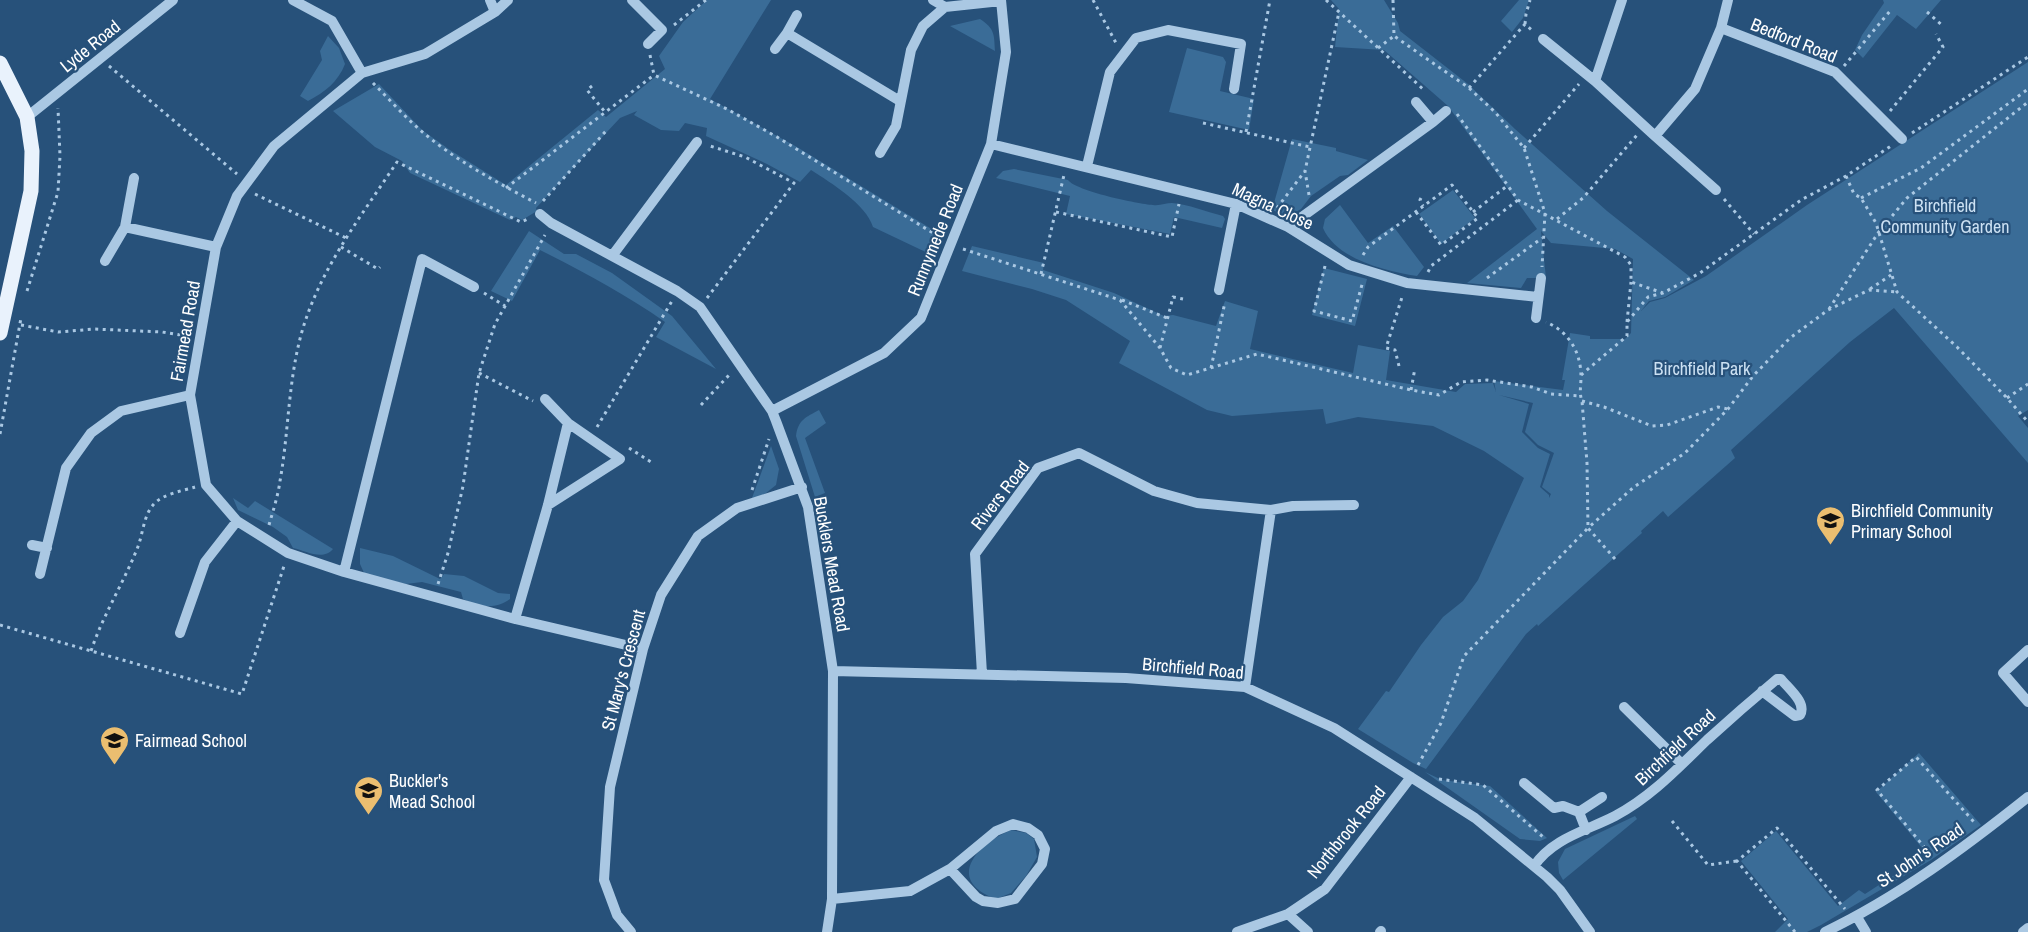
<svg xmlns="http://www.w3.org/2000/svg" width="2028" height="932" font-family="'Archivo Narrow',sans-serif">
	<rect width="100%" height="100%" fill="#27517a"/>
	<path fill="#3a6c97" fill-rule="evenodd" d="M 707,0 L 771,0 L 710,99 L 797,147 L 943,236 L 934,256 L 873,227 C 866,204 831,183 811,170 L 800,182 L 767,164 L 706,136 L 707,128 L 685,123 L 679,131 L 661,130 L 634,115 L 637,111 L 620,118 L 536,208 L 537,211 L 522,220 L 516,217 L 510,220 L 410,173 L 402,161 L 375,147 L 333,111 L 379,84 L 422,130 L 450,150 L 506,185 L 598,110 L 606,117 L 665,69 L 659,56 L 683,22 Z
		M 1331,0 L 1384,0 L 1398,23 L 1400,31 L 1468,84 L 1515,129 L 1607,211 L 1694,280 L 1665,297 L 1649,301 L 1641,311 L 1650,302 L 1665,298 L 1706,276 L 1807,205 L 2028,62 L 2028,410 L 2018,416 L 2028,428 L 2028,463 L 1894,308 L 1850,342 L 1731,450 L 1735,458 L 1668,517 L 1663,511 L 1641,531 L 1642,533 L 1538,626 L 1537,624 L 1526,634 L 1426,769 L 1413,763 L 1358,729 L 1386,691 L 1389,692 L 1421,645 L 1443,617 L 1463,601 L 1478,580 L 1524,478 L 1484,451 L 1433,426 L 1358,417 L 1326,424 L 1323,409 L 1232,416 L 1207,410 L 1119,363 L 1130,341 L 1066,300 L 1032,289 L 962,271 L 972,246 L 1044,263 L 1043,270 L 1114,293 L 1164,316 L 1173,315 L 1216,326 L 1225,301 L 1258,311 L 1250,349 L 1353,373 L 1358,345 L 1390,351 L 1386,380 L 1456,392 L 1465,384 L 1493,383 L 1496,392 L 1494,381 L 1563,390 L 1565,380 L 1562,380 L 1570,333 L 1590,336 L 1590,339 L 1625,339 L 1631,333 L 1633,259 L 1615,249 L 1551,243 L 1541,231 L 1546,278 L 1527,278 L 1521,288 L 1467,283 L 1537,229 L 1448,106 L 1384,50 L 1335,47 L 1339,9 ZM 1499,395 L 1533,403 L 1525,432 L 1538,445 L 1554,453 L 1542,487 L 1551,494 L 1549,498 L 1549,495 L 1540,487 L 1550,454 L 1538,448 L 1522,432 L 1529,404 Z
		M 1519,0 L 1529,0 L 1523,18 L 1512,32 L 1501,21 Z
		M 1883,0 L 1941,0 L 1916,29 L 1897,15 L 1863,58 L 1855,50 L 1862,35 L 1884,3 Z
		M 980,19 C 995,29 994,34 995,51 L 950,26 Z
		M 328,36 L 339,48 L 345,64 C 338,82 325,92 308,101 L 300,96 L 322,60 L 320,51 Z
		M 1187,48 L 1223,57 L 1226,62 L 1220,91 L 1254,99 L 1249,130 L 1169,112 Z
		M 1292,139 L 1336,148 L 1336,151 L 1368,160 L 1348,175 L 1340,176 L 1311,196 L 1301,209 L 1294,213 L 1282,214 L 1272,210 Z
		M 1014,169 L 1068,180 C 1076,191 1138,204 1153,205 C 1160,206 1166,203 1172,203 C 1188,204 1207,212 1223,216 L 1225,219 L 1222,228 L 1174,217 L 1170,234 L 1066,214 L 1070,196 L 996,178 L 1003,171 Z
		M 1453,190 L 1475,218 L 1441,244 L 1419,214 Z
		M 1340,205 L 1368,243 L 1393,226 L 1424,267 L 1417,276 C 1386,271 1337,260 1323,228 L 1325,219 Z
		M 529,231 L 564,254 L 576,254 L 612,273 L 672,316 L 716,369 L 656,337 L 665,322 C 625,294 584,272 540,250 L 512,301 L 491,291 Z
		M 1324,268 L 1367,279 L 1355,326 L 1312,315 Z
		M 819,410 L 826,423 L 805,438 L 825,493 L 815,497 L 796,436 C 798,420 806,417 819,410 Z
		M 771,446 L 779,469 L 776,485 L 761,497 L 752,498 Z
		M 233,498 L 248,508 L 255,501 L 333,549 C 323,561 306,551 293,548 L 287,537 L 273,527 L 238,510 Z
		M 360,548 L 393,556 L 440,579 L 444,574 L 464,576 L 498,593 L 510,594 L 510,599 C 495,610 479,607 463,599 L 461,592 L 422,582 L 406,584 L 365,575 L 360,564 Z
		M 1919,753 L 1981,825 L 1931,860 L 1821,925 L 1807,932 L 1775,932 L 1788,919 L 1741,861 L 1776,831 L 1838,906 L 1859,890 L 1865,894 L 1927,854 L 1876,792 Z
		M 1425,772 L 1442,780 L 1490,786 L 1547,838 L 1540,841 L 1520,839 Z
		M 1635,816 L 1637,819 L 1563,880 L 1559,873 L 1558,862 L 1565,849 Z
		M 1011,830 L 1026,833 L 1034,839 L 1037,857 L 1026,876 L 1011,893 L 996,899 C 944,880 977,844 1011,830 Z"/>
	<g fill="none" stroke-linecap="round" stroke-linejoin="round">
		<path stroke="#aac8e3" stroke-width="3" stroke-dasharray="3 4.5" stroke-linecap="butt" d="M 1093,0 L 1116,43
			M 1326,0 L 1424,90
			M 1393,0 L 1394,36 L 1469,88 L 1495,112 L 1524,148 L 1545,213 L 1542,267
			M 1927,12 L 1943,26
			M 1525,24 L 1526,14 L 1530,0
			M 674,25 L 706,0
			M 1378,48 L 1394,36
			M 650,55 L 654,75 L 727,109 L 777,137 L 941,238
			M 109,66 L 237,174
			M 1844,66 L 1890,11
			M 373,83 C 388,98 403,115 419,129 C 453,159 496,182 536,203
			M 592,86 L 587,90 L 605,112
			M 1469,88 L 1525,24 L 1534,32
			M 1890,111 L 1943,47 L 1936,34
			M 1457,114 L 1518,200 L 1625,257 L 1631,265 L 1631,282 L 1663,293
			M 1203,123 L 1310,147
			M 1246,132 L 1270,0
			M 1912,133 L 2028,57
			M 1524,148 L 1579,84
			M 1846,176 L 1854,194 L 1861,198 L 1876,223 L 1897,292 L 1957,347 L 2007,398 L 2028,422
			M 506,188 L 654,75
			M 255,194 L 346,238
			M 1309,195 L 1305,171 L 1339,12
			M 1421,198 L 1420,200 L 1423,206
			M 1861,198 L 1921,168 L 2028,89
			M 1724,199 L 1754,234
			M 543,201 L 606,131
			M 1277,208 L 1305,171
			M 1056,212 L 1172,237 L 1179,204
			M 1473,212 L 1507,186
			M 1557,219 L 1583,198 L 1637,135
			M 341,247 L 378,269 L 380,267
			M 963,249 L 1120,300 L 1160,348 L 1171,368 L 1187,375 L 1257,354 L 1411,390 L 1439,395 L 1461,382 L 1487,380 L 1532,387 L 1551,394 L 1580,396
			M 1363,255 L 1368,247 L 1452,185 L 1478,218 L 1441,245 L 1416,212
			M 1325,266 L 1314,311 L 1352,321 L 1363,281
			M 1428,272 L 1431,266 L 1518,200
			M 1041,274 L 1064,175
			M 1487,278 L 1542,238
			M 1870,289 L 1891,275
			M 27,291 L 58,192 L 60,156 L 58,108
			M 484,293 L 505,306
			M 707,298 L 794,183 L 745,157 L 710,146
			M 1122,300 L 1167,318
			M 1829,309 L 1878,233 L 1907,198 L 2028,102
			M 1627,322 L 1631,282
			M 21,325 L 58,332 L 94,329 L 162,332 L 186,336
			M 1160,348 L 1173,297 L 1183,299
			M 1399,366 L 1395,350 L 1386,348 L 1403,294
			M 1211,368 L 1225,302
			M 479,373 L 533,401
			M 1581,375 L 1627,336 L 1627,322 L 1648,297 L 1663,293 L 1700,273 L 1801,200 L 1846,176 L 1891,146
			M 1411,390 L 1415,368
			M 2007,398 L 2028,384
			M 1582,401 L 1604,407 L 1652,426 L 1667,425 L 1718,407 L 1728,409
			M 701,405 L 730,374
			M 597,427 L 672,301
			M 0,434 L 21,318
			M 629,448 L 651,462
			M 752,490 L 769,439
			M 269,525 C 273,511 278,496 280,481 C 289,431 288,378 303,328 C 322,266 362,215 397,162 L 521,222 L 530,218
			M 1615,559 L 1588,528 L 1634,487 L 1685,453 L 1728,409 L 1753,376 L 1790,338 L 1828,310 L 1869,290 L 1897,292
			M 438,584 L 448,553 L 463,486 L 479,373 L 495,324 L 545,235
			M 0,625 L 242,694 L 284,566
			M 91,651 C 103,615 123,584 137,549 C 143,535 143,517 153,505 C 162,494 182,491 195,487
			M 1418,765 L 1441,723 L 1464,656 L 1588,528 L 1587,463 L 1582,401 C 1579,393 1581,386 1581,377 C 1581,352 1569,332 1546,322
			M 1439,779 L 1483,785 L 1543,837 L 1545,836
			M 1672,821 L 1708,865 L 1737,861
			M 1930,854 L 1877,790 L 1916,757 L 1974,822
			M 1795,932 L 1737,861 L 1777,828 L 1845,909"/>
		<path stroke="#aac8e3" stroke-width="10" d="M 293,0 L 332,21 L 362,73
			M 490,0 L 495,12
			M 508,0 L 495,12 L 425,54 L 362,73 L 274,146 L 237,196 L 216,247 L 190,395 L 206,485 L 237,521 L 288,553 L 344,572 L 515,619 L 643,649
			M 632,0 L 662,30 L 648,44
			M 933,0 L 945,7
			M 1721,28 L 1835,72 L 1902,139
			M 787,33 L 797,15
			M 1543,39 L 1595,81 L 1655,136 L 1695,89 L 1721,28 L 1728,0
			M 775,49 L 787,33 L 900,101
			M 1595,81 L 1622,0
			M 1416,102 L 1433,122 L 1446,111
			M 27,117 L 173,0
			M 1655,136 L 1716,190
			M 991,144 L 1236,204 L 1288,227 L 1349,265 L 1407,283 L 1538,297
			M 880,153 L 896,126 L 911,50 L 923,26 L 945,7 L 1001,1
			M 1087,166 L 1110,72 L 1136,38 L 1168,30 L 1241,44 L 1234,89
			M 540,214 L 551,223 L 677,291 L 700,307 L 772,411 L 776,421 L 808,507 L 833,671 L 832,899 L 827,932
			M 125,227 L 216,247
			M 1288,227 L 1433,122
			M 612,256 L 697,142
			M 105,261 L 125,227 L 134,178
			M 1219,290 L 1236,204
			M 1536,318 L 1541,278
			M 772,411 L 884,353 L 921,318 L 991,144 L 1006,52 L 1001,0
			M 548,505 L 620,459 L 568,423
			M 1271,510 L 1293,506 L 1354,505
			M 32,545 L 47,548
			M 344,572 L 422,259 L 474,287
			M 40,574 L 66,468 L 91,433 L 121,411 L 190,395
			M 515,619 L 548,505 L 568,423 L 545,399
			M 180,633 L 205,562 L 237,521
			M 2028,650 L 2003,673 L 2028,702
			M 833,671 L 1126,678 L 1245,687 L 1334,728 L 1475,818 L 1547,877 L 1560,890 L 1590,932
			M 982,674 L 975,554 L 1038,468 L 1079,453 L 1154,491 L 1197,503 L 1271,510 L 1245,687
			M 1624,707 L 1682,764
			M 1524,783 L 1554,808 L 1563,806 L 1579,812 L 1586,830
			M 1579,812 L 1602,797
			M 1534,866 C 1553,838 1586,831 1615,816 C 1651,797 1678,768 1707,740 C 1730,719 1753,699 1777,679 L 1781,679 C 1789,689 1807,703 1800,715 L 1795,716 L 1762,691
			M 832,899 L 910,891 L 950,869 L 996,831 L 1013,824 L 1028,828 L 1038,835 L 1045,849 L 1042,864 L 1015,899 L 998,903 L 983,901 L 976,897 L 950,869
			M 1288,914 L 1308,932
			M 1857,917 L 1866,932
			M 631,932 L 617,915 L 604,880 L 610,787 L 643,649 L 661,595 L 698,536 L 737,508 L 802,487
			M 1237,932 L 1288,914 L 1325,889 L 1411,777
			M 1380,932 L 1381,931
			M 1825,932 C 1898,897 1964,848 2028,797
			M 2023,932 L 2028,928"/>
		<path stroke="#e9f2fc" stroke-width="15" d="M 0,63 L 27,117 L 32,151 L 31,191 L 0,333"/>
	</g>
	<defs>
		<symbol id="school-pin" viewBox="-11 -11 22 30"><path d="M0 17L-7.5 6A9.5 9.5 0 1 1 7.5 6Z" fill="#ebbe70" stroke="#27517a"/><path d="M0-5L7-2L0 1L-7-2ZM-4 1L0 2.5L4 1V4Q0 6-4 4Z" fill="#111"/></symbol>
	</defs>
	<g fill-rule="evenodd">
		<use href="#school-pin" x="1814" y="504" width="33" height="45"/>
		<use href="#school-pin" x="98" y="724" width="33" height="45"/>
		<use href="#school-pin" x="352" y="774" width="33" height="45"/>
	</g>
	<g text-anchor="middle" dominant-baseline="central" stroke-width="4.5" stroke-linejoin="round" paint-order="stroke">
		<g font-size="18" fill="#fff" stroke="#27517a">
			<text transform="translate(1794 40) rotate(22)">Bedford Road</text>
			<text transform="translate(90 46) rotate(-39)">Lyde Road</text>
			<text transform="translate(1273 206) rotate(25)">Magna Close</text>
			<text transform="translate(935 240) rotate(-68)">Runnymede Road</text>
			<text transform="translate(185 331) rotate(-80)">Fairmead Road</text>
			<text transform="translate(1000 495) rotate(-52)">Rivers Road</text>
			<text transform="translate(832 564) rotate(80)">Bucklers Mead Road</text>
			<text transform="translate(1193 668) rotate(5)">Birchfield Road</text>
			<text transform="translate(623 670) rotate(-75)">St Mary's Crescent</text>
			<text transform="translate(1675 747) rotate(-43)">Birchfield Road</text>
			<text transform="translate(1346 832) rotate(-51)">Northbrook Road</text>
			<text transform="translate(1920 855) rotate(-34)">St John's Road</text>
		</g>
		<g font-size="18" fill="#cce1f3" stroke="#27517a">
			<text x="1945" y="205">Birchfield<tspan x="1945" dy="21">Community Garden</tspan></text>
			<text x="1702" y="368">Birchfield Park</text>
		</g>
		<g font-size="18" fill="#fff" stroke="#27517a" text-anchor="start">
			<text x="1851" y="510">Birchfield Community<tspan x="1851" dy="21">Primary School</tspan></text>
			<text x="135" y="740">Fairmead School</text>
			<text x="389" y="780">Buckler's<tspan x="389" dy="21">Mead School</tspan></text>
		</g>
	</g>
</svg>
